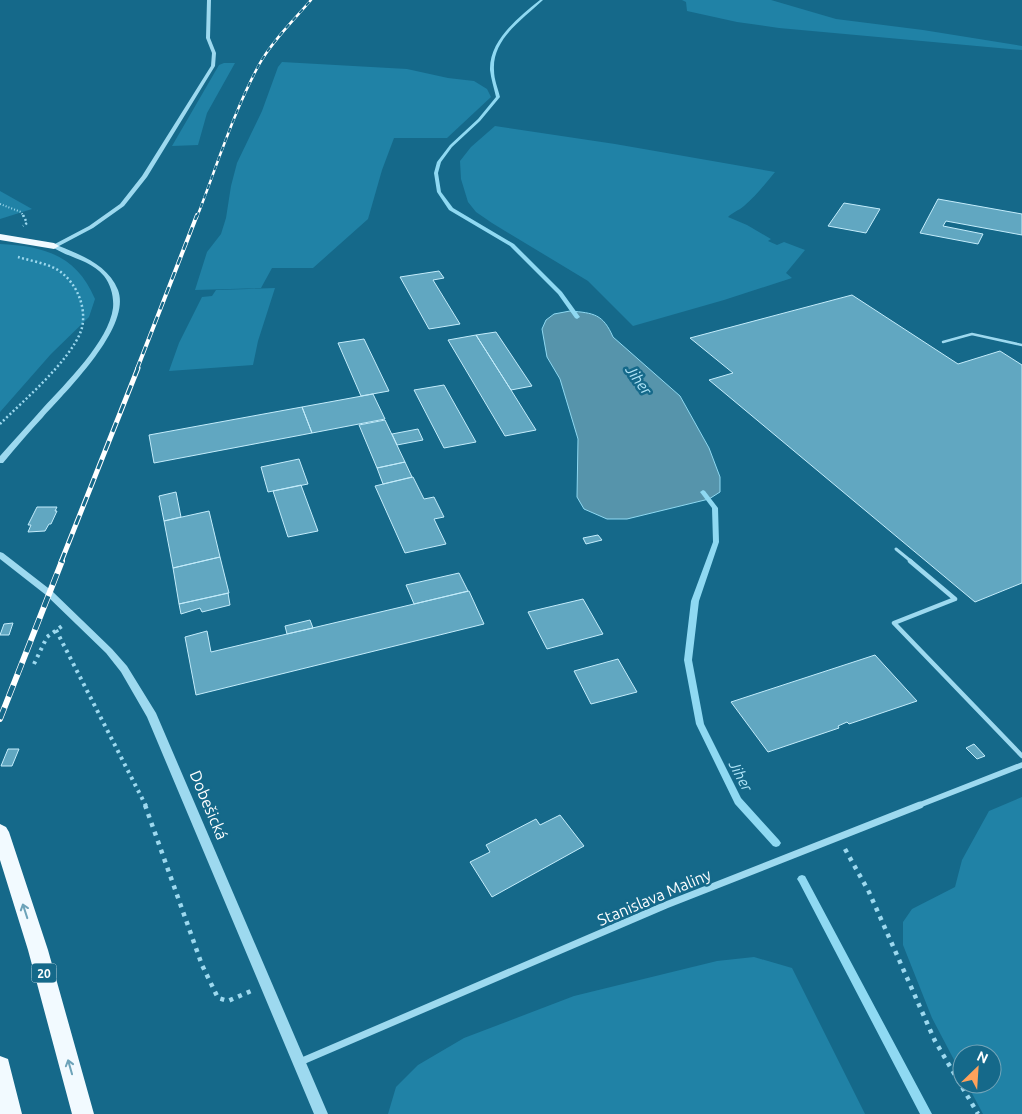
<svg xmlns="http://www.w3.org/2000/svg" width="1022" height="1114" font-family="Ubuntu,sans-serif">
	<rect width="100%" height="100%" fill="#15698a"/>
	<path fill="#2082a6" d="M 682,0 L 771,0 L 836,19 L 923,30 L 1022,46 L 1022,50 L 779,28 L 737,22 L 687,11 L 686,2 Z
		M 282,62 L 407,69 L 448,78 L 474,81 L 487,89 L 491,97 L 447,138 L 394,138 L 382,170 L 368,219 L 313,268 L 272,268 L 261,288 L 195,290 L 207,252 L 221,234 L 226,218 L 231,186 L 237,163 L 262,111 L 278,67 Z
		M 224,63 L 235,63 L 207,113 L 198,145 L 172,146 L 219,65 Z
		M 495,126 L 615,144 L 775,172 C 765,184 756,196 744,206 C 738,211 733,212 728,217 L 747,225 L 771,239 L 768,241 L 777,245 L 784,242 L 805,250 L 786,273 L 792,278 L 724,300 L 633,326 L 588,281 L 492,223 L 476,212 L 468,202 L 461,179 L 460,161 L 471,147 Z
		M 0,191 L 32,209 L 0,219 Z
		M 0,244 C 45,246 77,256 95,299 L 89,317 L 51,354 L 0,412 Z
		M 275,288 L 258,341 L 253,365 L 169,371 L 179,343 L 202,297 L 212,296 L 216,290 Z
		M 1022,797 L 1022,1114 L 983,1114 L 967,1084 L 992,1084 L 992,1054 L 962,1054 L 962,1075 L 932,1018 L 903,945 L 903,922 L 912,909 L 955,887 L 962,860 L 989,811 Z
		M 754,957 L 792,968 L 865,1114 L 388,1114 L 396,1087 L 418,1065 L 464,1038 L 574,996 L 717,961 Z"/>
	<path fill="#5694ab" stroke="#8fd9f2" d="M 570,311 C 594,313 603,314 613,337 L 680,396 L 709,448 L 720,477 L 720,492 L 709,499 L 627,519 L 607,519 L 584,509 L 577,497 L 578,439 L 560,379 L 547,357 L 542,329 L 546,320 L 554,314 Z"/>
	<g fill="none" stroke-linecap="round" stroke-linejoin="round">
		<path fill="#8fd9f2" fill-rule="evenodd" d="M 540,0 L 543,0 C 523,19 492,39 494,70 C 494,80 498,88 500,97 L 480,121 L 452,147 L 441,162 L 438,173 L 441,192 L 453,208 L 514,244 L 562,292 L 580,317 L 577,319 L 575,318 L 558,294 L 510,246 L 449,210 L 437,192 L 434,173 L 437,162 L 450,145 L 478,119 L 496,97 C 494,88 491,79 490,70 C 489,40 519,17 540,0 Z
			M 703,490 L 705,491 L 718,508 L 719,542 L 699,601 L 692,660 L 704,724 L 741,798 L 779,840 L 781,843 L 779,846 L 776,847 L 773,846 L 735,804 L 696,724 L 684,660 L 691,601 L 713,542 L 712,508 L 700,492 Z
			M 802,875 L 805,876 L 932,1114 L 920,1114 L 799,882 L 797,879 L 799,876 Z"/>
	</g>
	<path fill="#61a7c1" stroke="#c3ecfb" d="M 938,199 L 1022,214 L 1022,235 L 946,221 L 943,226 L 983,234 L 978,244 L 920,233 Z
		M 844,203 L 880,209 L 866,233 L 828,226 Z
		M 439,271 L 444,278 L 433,280 L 460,324 L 429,329 L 400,277 Z
		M 852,295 L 958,364 L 1000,351 L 1022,365 L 1022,583 L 975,602 L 709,380 L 733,373 L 690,338 Z
		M 496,332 L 532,386 L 511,390 L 476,335 Z
		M 476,335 L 511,390 L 536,430 L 505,436 L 448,340 Z
		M 364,339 L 389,391 L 361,396 L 338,343 Z
		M 444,385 L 476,442 L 444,448 L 414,390 Z
		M 373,394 L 385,419 L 312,433 L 302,407 Z
		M 302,407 L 312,433 L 154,463 L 149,435 Z
		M 385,420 L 405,462 L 377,468 L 359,425 Z
		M 418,429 L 423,440 L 397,445 L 392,434 Z
		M 299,459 L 308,484 L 268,492 L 261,467 Z
		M 405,462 L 412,477 L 383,484 L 377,468 Z
		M 413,477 L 424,499 L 434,497 L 444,517 L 434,519 L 446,544 L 405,553 L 375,486 Z
		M 301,485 L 318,531 L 288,537 L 273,491 Z
		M 176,492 L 181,517 L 164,521 L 159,496 Z
		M 37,507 L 57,507 L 55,511 L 57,511 L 51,524 L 49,524 L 45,531 L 28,532 L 31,525 L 28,525 Z
		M 209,511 L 220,557 L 173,568 L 164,521 Z
		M 598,535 L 602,540 L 586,544 L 583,538 Z
		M 220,557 L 229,593 L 179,604 L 173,568 Z
		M 459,573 L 468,591 L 414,604 L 406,585 Z
		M 469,591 L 484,624 L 196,695 L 185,637 L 207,631 L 211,652 Z
		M 228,593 L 230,605 L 202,612 L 200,608 L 181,614 L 179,604 Z
		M 583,599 L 603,634 L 547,649 L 528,612 Z
		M 310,620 L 313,628 L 287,634 L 285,626 Z
		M 13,623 L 9,635 L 0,635 L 4,624 Z
		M 875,655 L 917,701 L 849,724 L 847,722 L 838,726 L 839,728 L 768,752 L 731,702 Z
		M 618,659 L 637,692 L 591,704 L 574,671 Z
		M 974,744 L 985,756 L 977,759 L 966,748 Z
		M 8,749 L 19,749 L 12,766 L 1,766 Z
		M 560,815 L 584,846 L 492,897 L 470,862 L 490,852 L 486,845 L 536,819 L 540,825 Z"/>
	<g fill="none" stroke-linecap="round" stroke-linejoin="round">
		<path stroke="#9dd9ef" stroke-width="2" stroke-dasharray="1 2" stroke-linecap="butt" d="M 0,204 L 21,212 L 24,217"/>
		<path stroke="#9dd9ef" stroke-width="2.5" stroke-dasharray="2 2.5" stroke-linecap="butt" d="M 23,215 L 27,223 L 23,226
			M 0,424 C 24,400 69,362 81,331 C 85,319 83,305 78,294 C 74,285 67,276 58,270 C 46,263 31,261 18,257"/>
		<path stroke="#9dd9ef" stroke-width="4" stroke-dasharray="3 4.5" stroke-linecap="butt" d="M 56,630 L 146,806
			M 34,664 L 47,637 L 62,626"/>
		<path stroke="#9dd9ef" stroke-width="4.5" stroke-dasharray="4 5.5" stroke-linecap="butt" d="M 145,805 L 202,965 L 218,998 L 228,1001 L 251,991
			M 845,849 L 869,892 L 935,1041 L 978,1114"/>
		<path stroke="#9dd9ef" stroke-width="2.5" d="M 943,342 L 972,334 L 1022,345"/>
		<path stroke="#9dd9ef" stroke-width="3" d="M 896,549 L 912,562"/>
		<path stroke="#9dd9ef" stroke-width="4.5" d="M 910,561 L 955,599 L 894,623 L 1022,756"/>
		<path stroke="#9dd9ef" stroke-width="5.5" d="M 917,806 L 1022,765"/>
		<path stroke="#9dd9ef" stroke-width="7" d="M 300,1062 L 666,905 L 920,805"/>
		<path fill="#9dd9ef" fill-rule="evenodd" d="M 207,0 L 211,0 L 210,38 L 216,53 L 215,66 L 147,177 L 124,206 L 93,228 L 59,246 C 81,255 108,265 118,290 C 132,327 66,391 43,417 C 29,432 16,447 3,463 L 0,463 L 0,456 C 14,440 29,424 43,408 C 65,384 109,341 113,308 C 114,297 111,285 104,276 C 90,259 67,258 51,246 L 89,226 L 120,204 L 142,176 L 211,66 L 212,53 L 206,38 Z
			M 0,552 L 3,553 L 52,591 L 112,649 L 127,666 L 156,713 L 328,1114 L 314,1114 L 147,717 L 121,672 L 106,653 L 46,595 L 0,559 Z"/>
		<path fill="#f2faff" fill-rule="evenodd" d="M 0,234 L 54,243 L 59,246 L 54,249 L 0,240 Z
			M 0,824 L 6,827 L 9,832 L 48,950 L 94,1114 L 72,1114 L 28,950 L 0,860 Z
			M 0,1056 L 8,1059 L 22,1114 L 0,1114 Z"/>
		<defs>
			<path id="rail-far3" d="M 197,217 C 216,168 235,108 260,63 C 273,40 294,20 311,0"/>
			<path id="rail-far2" d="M 137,369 L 197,215"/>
			<path id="rail-far1" d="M 61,562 L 138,368"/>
			<path id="rail" d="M 0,719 L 62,561"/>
		</defs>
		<use href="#rail-far3" stroke="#fff" stroke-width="2.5"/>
		<use href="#rail-far2" stroke="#fff" stroke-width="4"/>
		<use href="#rail-far1" stroke="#fff" stroke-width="5"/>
		<use href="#rail" stroke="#fff" stroke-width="6"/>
		<use href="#rail-far3" stroke="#15698a" stroke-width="2" stroke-dasharray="5" stroke-linecap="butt"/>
		<use href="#rail-far2" stroke="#15698a" stroke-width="2.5" stroke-dasharray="8" stroke-linecap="butt"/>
		<use href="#rail-far1" stroke="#15698a" stroke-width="3" stroke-dasharray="10" stroke-linecap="butt"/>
		<use href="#rail" stroke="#15698a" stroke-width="4.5" stroke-dasharray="12" stroke-linecap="butt"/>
	</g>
	<defs><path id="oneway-shaft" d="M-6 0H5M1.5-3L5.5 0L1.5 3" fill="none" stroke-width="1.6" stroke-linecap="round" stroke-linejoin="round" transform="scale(1.25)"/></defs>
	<g stroke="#6da3b9">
		<use href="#oneway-shaft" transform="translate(25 911) rotate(-108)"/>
		<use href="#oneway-shaft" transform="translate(70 1067) rotate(-106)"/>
	</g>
	<g text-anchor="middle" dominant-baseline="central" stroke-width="5" stroke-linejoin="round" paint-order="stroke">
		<rect fill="#15698a" stroke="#b9d2dc" stroke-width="1" x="31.5" y="963.5" width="25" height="19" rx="4"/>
		<g font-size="12" font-weight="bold" fill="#fff">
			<text x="44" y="973">20</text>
		</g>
		<g font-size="15" font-style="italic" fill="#b1e5f8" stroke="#15698a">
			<text transform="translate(639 380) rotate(54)">Jiher</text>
			<text transform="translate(741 776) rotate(62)">Jiher</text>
		</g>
		<g font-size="16" fill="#fff" stroke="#15698a">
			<text transform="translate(209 805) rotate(67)">Dobešická</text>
			<text transform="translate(654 897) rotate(-23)">Stanislava Maliny</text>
		</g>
	</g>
	<g transform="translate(977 1069) rotate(25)"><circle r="24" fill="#15698a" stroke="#73a5b9"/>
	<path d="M0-4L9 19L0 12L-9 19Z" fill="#ffa25b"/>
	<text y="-8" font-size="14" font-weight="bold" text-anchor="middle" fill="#ffffff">N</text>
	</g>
</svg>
